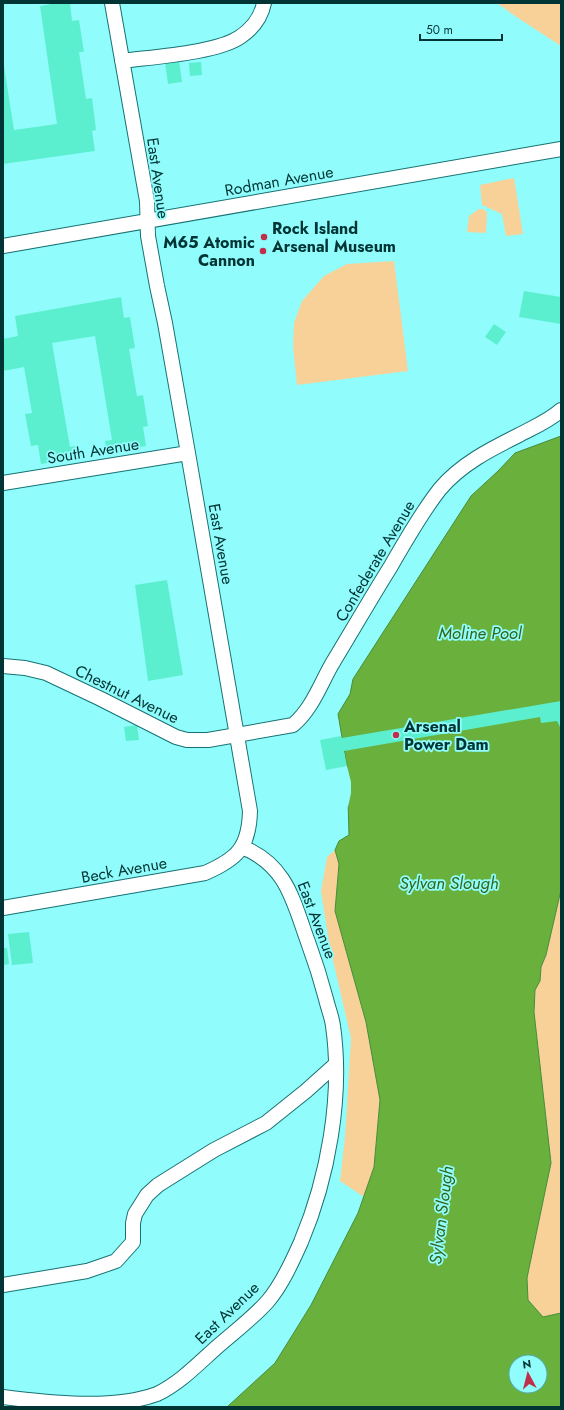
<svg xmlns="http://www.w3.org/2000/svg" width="564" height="1410" font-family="Jost,sans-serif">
	<rect width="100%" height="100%" fill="#91fcfc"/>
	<path fill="#f8d199" d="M 497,3 L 561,3 L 561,46 L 515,16 Z
		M 514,178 L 523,234 L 506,236 L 502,214 L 482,205 L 480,185 Z
		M 479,209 L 483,209 L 487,212 L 486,233 L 467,232 L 469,216 Z
		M 394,261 L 408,371 L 297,385 L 293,347 L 294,323 L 302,301 L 324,276 L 347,264 Z
		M 335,850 L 339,863 L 335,911 L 366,1022 L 380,1100 L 374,1167 L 364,1197 L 340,1181 L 345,1137 L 351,1038 L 329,943 L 321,891 L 327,857 Z
		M 561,890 L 561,1313 L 543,1317 L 528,1300 L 527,1278 L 551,1163 L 534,1012 L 535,990 L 540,981 L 541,967 L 546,955 Z"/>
	<path fill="#69b13c" stroke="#4a8c3a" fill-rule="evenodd" d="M 561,436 L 561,890 L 546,955 L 541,967 L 540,981 L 535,990 L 534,1012 L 551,1163 L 527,1278 L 528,1300 L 543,1317 L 561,1313 L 561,1407 L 227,1407 L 275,1363 L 311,1305 L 358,1213 L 374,1167 L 380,1100 L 366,1022 L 335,911 L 339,864 L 335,850 L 339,841 L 349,835 L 347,766 L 338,714 L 350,694 L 353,679 L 471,496 L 498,471 L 515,453 ZM 516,1362 L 540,1362 L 540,1386 L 516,1386 Z"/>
	<path fill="#91fcfc" d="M 345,766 L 347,766 L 351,782 L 351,793 L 348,807 L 346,808 Z"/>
	<path fill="#5cefcf" d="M 57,3 L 70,3 L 72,21 L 79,20 L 84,52 L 79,52 L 86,99 L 92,98 L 96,130 L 92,131 L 95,151 L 3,164 L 3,60 L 14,130 L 57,124 L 40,6 Z
		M 179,60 L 182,82 L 168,84 L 165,62 Z
		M 201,62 L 202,75 L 190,76 L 189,63 Z
		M 524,291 L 561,297 L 561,324 L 519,317 Z
		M 121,297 L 124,318 L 130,317 L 135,348 L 129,349 L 137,396 L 143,395 L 148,426 L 143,427 L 146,446 L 107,453 L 105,441 L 112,440 L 95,336 L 52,343 L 70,447 L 77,446 L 79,458 L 41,464 L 38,445 L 31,446 L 25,414 L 32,413 L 24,367 L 3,371 L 3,339 L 18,336 L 15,316 Z
		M 494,324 L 506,332 L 497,345 L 485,337 Z
		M 167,580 L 183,675 L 148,681 L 135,585 Z
		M 561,701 L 561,729 L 557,721 L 541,723 L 540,717 L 344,751 L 347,766 L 326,770 L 320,740 L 341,736 L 342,738 Z
		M 137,725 L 139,740 L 126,741 L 124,727 Z
		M 29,932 L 33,963 L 12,965 L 8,934 Z
		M 3,948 L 7,948 L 9,964 L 3,965 Z"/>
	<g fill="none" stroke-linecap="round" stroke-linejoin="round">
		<defs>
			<path id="minor" d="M 122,61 C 151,57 217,53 240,37 C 252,29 261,18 264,3
				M 3,246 L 561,149
				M 3,483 L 188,453
				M 3,666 L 25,668 L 46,673 L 101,699 L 176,737 L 187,740 L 208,740 L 293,725 C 312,709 320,685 332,664 C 352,631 371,598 391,566 C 406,540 421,513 440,489 C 461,464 491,449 519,435 C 534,427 549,421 561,410
				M 3,908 L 205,873 C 237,859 249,848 250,811 L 188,453 L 165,323 L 157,286 L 148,236 L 147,201 L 112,3
				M 3,1285 L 87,1271 L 116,1261 L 133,1242 L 133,1223 L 135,1214 L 147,1195 L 158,1185 L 214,1150 L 266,1123 L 306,1091 L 335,1065
				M 3,1397 C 49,1403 114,1410 157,1394 C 180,1383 199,1363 217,1347 C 234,1332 253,1318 268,1301 C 282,1284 292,1262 301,1242 C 328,1178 343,1096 333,1026 C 332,1017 328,1008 326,999 C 321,980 315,961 308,942 C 293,901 287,865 242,847"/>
		</defs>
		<use href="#minor" stroke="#187273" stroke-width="16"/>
		<use href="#minor" stroke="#fff" stroke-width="14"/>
	</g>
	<g fill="#c02f4a" stroke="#91fcfc" stroke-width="1.5">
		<circle cx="264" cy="237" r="4"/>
		<circle cx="263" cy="251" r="4"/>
		<circle cx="396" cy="735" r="4"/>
	</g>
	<g text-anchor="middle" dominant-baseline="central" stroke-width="3.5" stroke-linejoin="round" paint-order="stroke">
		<g font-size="16" fill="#013434" stroke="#91fcfc">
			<text transform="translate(158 178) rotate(82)">East Avenue</text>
			<text transform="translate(279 181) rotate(-10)">Rodman Avenue</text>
			<text transform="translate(93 451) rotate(-9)">South Avenue</text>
			<text transform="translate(221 544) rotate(80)">East Avenue</text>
			<text transform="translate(375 561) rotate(-59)">Confederate Avenue</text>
			<text transform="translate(127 694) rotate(26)">Chestnut Avenue</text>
			<text transform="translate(124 870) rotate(-10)">Beck Avenue</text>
			<text transform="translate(317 920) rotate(69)">East Avenue</text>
			<text transform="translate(227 1313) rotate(-44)">East Avenue</text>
		</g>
		<g font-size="16" font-weight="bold" fill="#013434" stroke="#91fcfc" text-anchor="start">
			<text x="272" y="228">Rock Island<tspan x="272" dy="18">Arsenal Museum</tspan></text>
			<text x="255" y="242" text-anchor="end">M65 Atomic<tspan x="255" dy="18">Cannon</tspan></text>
			<text x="404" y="726">Arsenal<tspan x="404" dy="18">Power Dam</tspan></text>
		</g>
		<g font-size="17" font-style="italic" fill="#356416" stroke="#91fcfc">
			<text x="480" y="633">Moline Pool</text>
			<text x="449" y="883">Sylvan Slough</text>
			<text transform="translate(441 1215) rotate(-83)">Sylvan Slough</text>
		</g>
	</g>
	<rect width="564" height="1410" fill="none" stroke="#013434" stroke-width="8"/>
	<g transform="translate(528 1374) rotate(353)"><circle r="19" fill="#91fcfc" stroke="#57acac"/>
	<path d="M0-3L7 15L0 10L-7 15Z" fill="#c02f4a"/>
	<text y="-6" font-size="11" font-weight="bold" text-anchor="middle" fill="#013434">N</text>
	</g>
	<path d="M420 34v6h82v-6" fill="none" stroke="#013434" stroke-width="2"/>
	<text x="426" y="34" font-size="12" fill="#013434" stroke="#91fcfc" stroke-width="3" paint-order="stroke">50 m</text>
</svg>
